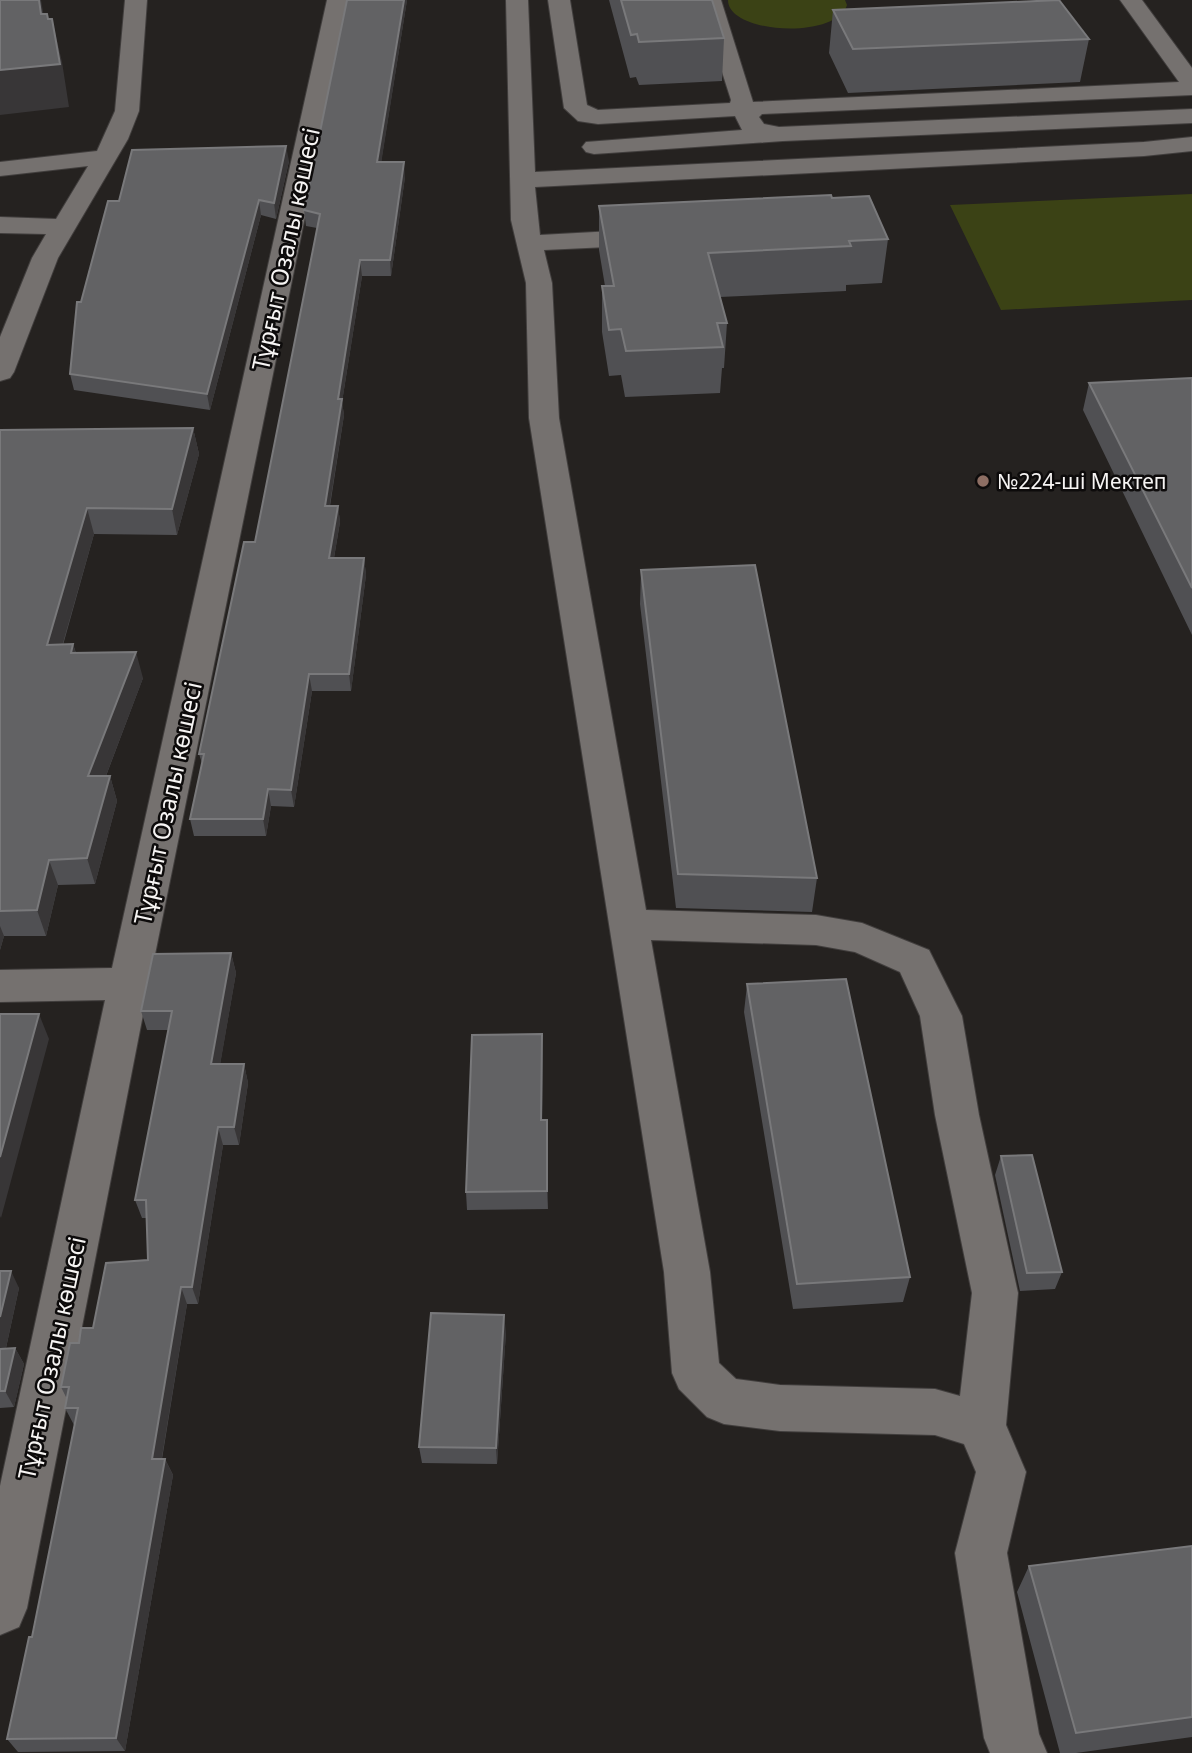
<svg xmlns="http://www.w3.org/2000/svg" width="1192" height="1753" font-family="'Noto Sans',sans-serif">
	<rect width="100%" height="100%" fill="#252220"/>
	<path fill="#3b4215" d="M 728,0 L 845,0 L 847,5 C 836,40 728,34 728,0 Z
		M 1192,194 L 1192,300 L 1001,310 L 950,205 Z"/>
	<g fill="none" stroke-linecap="round" stroke-linejoin="round">
		<defs>
			<path id="minor" d="M 125,0 L 147,0 L 139,111 L 128,139 L 58,258 L 14,372 L 10,378 L 0,381 L 0,337 L 32,258 L 46,234 L 0,233 L 0,217 L 56,219 L 88,166 L 0,176 L 0,162 L 97,151 L 115,111 Z
				M 327,0 L 349,0 L 149,984 L 27,1608 L 19,1627 L 0,1635 L 0,1486 L 105,1000 L 0,1002 L 0,970 L 112,968 Z
				M 506,0 L 528,0 L 535,172 L 1144,142 L 1192,137 L 1192,151 L 1144,156 L 535,187 L 540,235 L 650,229 L 659,232 L 663,237 L 659,242 L 650,245 L 544,250 L 552,283 L 559,418 L 646,910 L 816,915 L 862,923 L 929,950 L 962,1016 L 979,1115 L 1018,1293 L 1006,1425 L 1026,1472 L 1007,1553 L 1039,1734 L 1047,1753 L 990,1753 L 984,1738 L 955,1553 L 976,1472 L 964,1444 L 935,1435 L 780,1431 L 724,1424 L 707,1417 L 679,1389 L 672,1373 L 664,1272 L 529,418 L 526,283 L 511,220 ZM 651,940 L 816,945 L 855,952 L 900,972 L 920,1016 L 935,1115 L 972,1293 L 960,1396 L 935,1389 L 780,1385 L 736,1379 L 719,1363 L 710,1272 Z
				M 548,0 L 570,0 L 587,105 L 598,110 L 730,103 L 731,100 L 699,0 L 721,0 L 753,102 L 1179,82 L 1120,0 L 1142,0 L 1192,68 L 1192,95 L 762,114 L 759,117 L 764,124 L 779,127 L 1192,109 L 1192,123 L 783,141 L 594,154 L 586,152 L 582,147 L 586,142 L 742,130 L 735,116 L 598,124 L 578,121 L 564,108 Z"/>
		</defs>
		<use href="#minor" stroke="#413e3d" stroke-width="2"/>
		<use href="#minor" fill="#75716f" fill-rule="evenodd"/>
	</g>
	<path fill="#505053" d="M 347,0 L 407,0 L 381,162 L 405,177 L 391,276 L 362,276 L 342,402 L 344,415 L 330,506 L 338,506 L 340,522 L 334,558 L 364,558 L 366,575 L 351,691 L 312,691 L 294,807 L 271,806 L 266,836 L 194,836 L 190,819 L 202,763 L 199,754 L 255,542 L 317,228 L 306,226 L 304,210 Z
		M 609,0 L 712,0 L 724,38 L 722,81 L 639,85 L 636,77 L 630,78 Z
		M 833,10 L 1089,39 L 1080,82 L 848,93 L 829,53 Z
		M 289,161 L 276,219 L 261,215 L 210,410 L 74,390 L 70,374 L 81,302 L 119,201 Z
		M 832,198 L 888,239 L 882,283 L 846,285 L 846,291 L 720,297 L 727,323 L 724,368 L 722,368 L 720,393 L 625,397 L 621,375 L 609,376 L 602,332 L 602,286 L 605,286 L 599,250 L 599,206 Z
		M 1192,378 L 1192,635 L 1083,410 L 1089,383 Z
		M 193,428 L 199,454 L 177,535 L 94,534 L 63,645 L 73,644 L 76,653 L 143,678 L 106,776 L 110,776 L 117,801 L 95,884 L 58,885 L 46,936 L 4,936 L 0,950 L 0,430 Z
		M 641,570 L 817,878 L 812,912 L 676,908 L 640,604 Z
		M 231,953 L 236,973 L 220,1064 L 244,1064 L 248,1083 L 239,1145 L 223,1145 L 198,1304 L 187,1304 L 162,1459 L 165,1459 L 173,1475 L 125,1751 L 18,1752 L 7,1739 L 32,1637 L 75,1425 L 74,1425 L 65,1408 L 67,1399 L 61,1387 L 79,1343 L 93,1328 L 148,1260 L 147,1218 L 142,1218 L 135,1200 L 168,1030 L 147,1030 L 141,1011 Z
		M 747,985 L 910,1277 L 903,1302 L 793,1309 L 744,1012 Z
		M 543,1054 L 542,1120 L 547,1120 L 548,1209 L 467,1210 L 466,1192 Z
		M 1001,1156 L 1062,1272 L 1055,1289 L 1020,1291 L 995,1175 Z
		M 0,1271 L 19,1288 L 6,1348 L 15,1348 L 24,1364 L 14,1407 L 0,1408 Z
		M 506,1332 L 497,1464 L 422,1463 L 419,1447 Z
		M 1192,1546 L 1192,1737 L 1076,1753 L 1060,1753 L 1017,1592 L 1029,1566 Z"/>
	<path fill="#383637" d="M 39,0 L 41,0 L 51,57 L 41,14 Z
		M 404,0 L 407,0 L 379,177 L 377,162 Z
		M 52,19 L 62,62 L 69,107 L 0,115 L 0,70 Z
		M 286,146 L 289,161 L 276,219 L 274,203 Z
		M 404,162 L 405,177 L 391,276 L 390,260 Z
		M 259,200 L 261,215 L 210,410 L 207,394 Z
		M 360,260 L 362,276 L 342,402 L 344,415 L 327,522 L 325,506 L 338,399 Z
		M 193,428 L 199,454 L 177,535 L 172,509 Z
		M 338,506 L 340,522 L 331,575 L 329,558 Z
		M 87,508 L 94,534 L 55,671 L 47,645 Z
		M 364,558 L 366,575 L 351,691 L 349,674 Z
		M 73,644 L 81,670 L 71,653 Z
		M 136,652 L 143,678 L 96,802 L 88,776 Z
		M 309,674 L 312,691 L 294,807 L 291,790 Z
		M 110,776 L 117,801 L 95,884 L 87,858 Z
		M 268,789 L 271,806 L 266,836 L 263,819 Z
		M 49,860 L 58,885 L 46,936 L 37,910 Z
		M 0,926 L 4,936 L 0,950 Z
		M 231,953 L 236,973 L 217,1083 L 211,1064 Z
		M 39,1014 L 49,1039 L 1,1218 L 0,1216 L 0,1157 Z
		M 542,1034 L 543,1054 L 542,1138 L 541,1120 Z
		M 244,1064 L 248,1083 L 239,1145 L 234,1127 Z
		M 547,1120 L 548,1138 L 548,1209 L 547,1191 Z
		M 218,1127 L 223,1145 L 198,1304 L 192,1287 Z
		M 11,1271 L 19,1288 L 2,1366 L 0,1363 L 0,1317 Z
		M 181,1287 L 187,1304 L 159,1475 L 152,1459 Z
		M 504,1315 L 506,1332 L 497,1464 L 496,1448 Z
		M 15,1348 L 24,1364 L 14,1407 L 5,1391 Z
		M 165,1459 L 173,1475 L 125,1751 L 116,1738 Z"/>
	<path fill="#626264" stroke="#79797b" stroke-width="2" d="M 0,0 L 39,0 L 41,14 L 47,14 L 48,19 L 52,19 L 60,64 L 0,70 Z
		M 347,0 L 404,0 L 377,162 L 404,162 L 390,260 L 360,260 L 338,399 L 342,399 L 325,506 L 338,506 L 329,558 L 364,558 L 349,674 L 309,674 L 291,790 L 268,789 L 263,819 L 190,819 L 204,754 L 199,754 L 244,542 L 255,542 L 320,214 L 304,210 Z
		M 621,0 L 712,0 L 724,38 L 639,42 L 637,34 L 631,35 Z
		M 1059,0 L 1089,39 L 853,49 L 833,10 Z
		M 286,146 L 274,203 L 259,200 L 207,394 L 70,374 L 77,302 L 81,302 L 108,201 L 119,201 L 132,150 Z
		M 831,195 L 832,198 L 869,196 L 888,239 L 849,241 L 851,246 L 708,253 L 727,323 L 717,323 L 723,347 L 626,351 L 621,329 L 609,330 L 602,286 L 614,286 L 599,206 Z
		M 1192,378 L 1192,588 L 1089,383 Z
		M 193,428 L 172,509 L 87,508 L 47,645 L 73,644 L 71,653 L 136,652 L 88,776 L 110,776 L 87,858 L 49,860 L 37,910 L 0,911 L 0,430 Z
		M 755,565 L 817,878 L 678,874 L 641,570 Z
		M 231,953 L 211,1064 L 244,1064 L 234,1127 L 218,1127 L 192,1287 L 181,1287 L 152,1459 L 165,1459 L 116,1738 L 7,1739 L 29,1637 L 32,1637 L 78,1408 L 65,1408 L 69,1387 L 61,1387 L 70,1343 L 79,1343 L 81,1328 L 93,1328 L 106,1263 L 148,1260 L 146,1200 L 135,1200 L 172,1011 L 141,1011 L 153,954 Z
		M 846,979 L 910,1277 L 797,1284 L 747,984 Z
		M 0,1014 L 39,1014 L 0,1157 Z
		M 542,1034 L 541,1120 L 547,1120 L 547,1191 L 466,1192 L 472,1035 Z
		M 1032,1155 L 1062,1272 L 1027,1273 L 1001,1156 Z
		M 0,1271 L 11,1271 L 0,1317 Z
		M 431,1313 L 504,1315 L 496,1448 L 419,1447 Z
		M 15,1348 L 5,1391 L 0,1391 L 0,1349 Z
		M 1192,1546 L 1192,1717 L 1076,1733 L 1029,1566 Z"/>
	<circle fill="#8d6e63" stroke="#0d0b0b" stroke-width="2.5" cx="983" cy="481" r="7"/>
	<g text-anchor="middle" dominant-baseline="central" stroke-width="5" stroke-linejoin="round" paint-order="stroke">
		<g font-size="21" fill="#f6f4f3" stroke="#0d0b0b" text-anchor="start">
			<text x="997" y="481">№224-ші Мектеп</text>
		</g>
		<g font-size="24" fill="#f6f4f3" stroke="#0d0b0b">
			<text transform="translate(285 249) rotate(-78)">Тұрғыт Озалы көшесі</text>
			<text transform="translate(167 803) rotate(-78)">Тұрғыт Озалы көшесі</text>
			<text transform="translate(51 1358) rotate(-78)">Тұрғыт Озалы көшесі</text>
		</g>
	</g>
</svg>
